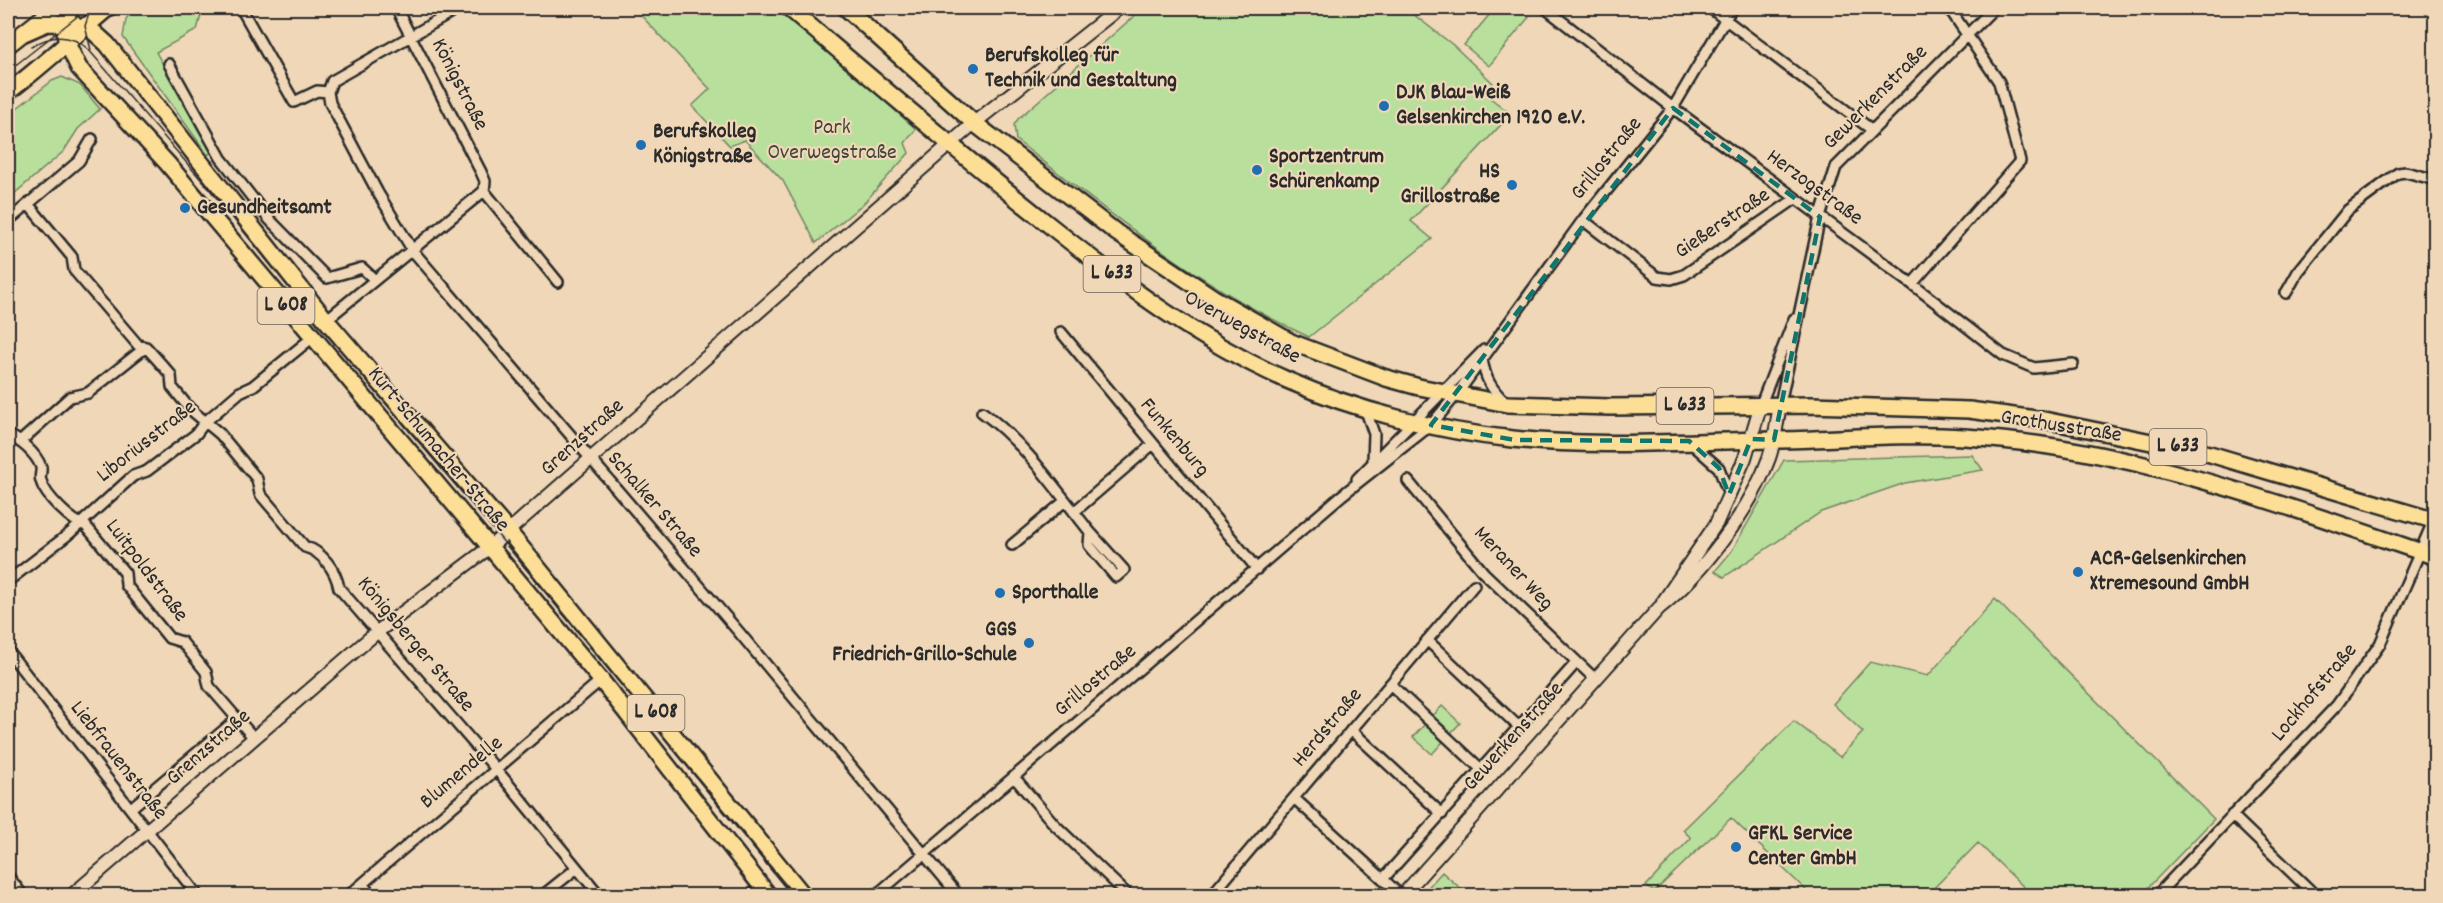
<svg xmlns="http://www.w3.org/2000/svg" width="2443" height="903" font-family="Dekko,sans-serif">
	<rect width="100%" height="100%" fill="#efd7b7"/>
	<filter id="ink" filterUnits="userSpaceOnUse"><feTurbulence type="fractalNoise" baseFrequency=".0167" numOctaves="2"/><feDisplacementMap in="SourceGraphic" scale="12" xChannelSelector="R" yChannelSelector="G"/><feConvolveMatrix kernelMatrix="1 2 1 2 8 2 1 2 1" color-interpolation-filters="sRGB"/></filter>
	<g filter="url(#ink)">
		<path fill="#b8df9b" stroke="#728563" stroke-width="1.5" d="M 135,8 L 203,8 L 197,30 L 156,52 L 211,152 L 208,155 L 123,37 L 126,19 Z
			M 634,8 L 782,8 L 834,57 L 916,129 L 905,143 L 909,153 L 864,203 L 816,243 L 783,181 L 745,140 L 730,146 L 692,106 L 710,89 Z
			M 1143,8 L 1405,8 L 1453,45 L 1493,83 L 1489,97 L 1511,114 L 1411,221 L 1432,239 L 1309,337 C 1202,288 1108,212 1016,140 L 1014,125 L 1018,119 Z
			M 1495,8 L 1517,8 L 1529,17 L 1489,66 L 1464,45 Z
			M 62,77 L 80,85 L 100,109 L 78,129 L 64,151 L 8,199 L 8,115 L 52,81 Z
			M 1972,455 L 1983,470 L 1905,483 L 1821,512 L 1724,577 L 1715,571 L 1731,552 L 1784,460 Z
			M 1995,599 L 2214,819 L 2141,895 L 2032,895 L 1978,843 L 1927,895 L 1811,895 L 1731,818 L 1654,892 L 1646,886 L 1691,838 L 1683,830 L 1794,721 L 1840,757 L 1863,732 L 1833,704 L 1870,662 L 1928,676 Z
			M 1442,706 L 1460,723 L 1432,754 L 1413,737 Z
			M 1442,872 L 1468,895 L 1421,895 Z"/>
		<g fill="none" stroke-linecap="round" stroke-linejoin="round">
			<defs>
				<path id="minor" d="M 241,8 L 294,102 L 317,91 L 328,92
					M 460,8 L 332,81 L 328,92 L 330,103 L 378,193 L 413,251 L 738,631 L 959,896
					M 1545,8 L 1673,108 L 1912,284 L 2003,355 L 2034,368 L 2073,364
					M 1710,8 L 1872,130
					M 169,64 L 221,158 L 269,219 L 327,278 L 362,268 L 375,280
					M 484,191 L 558,282
					M 28,204 L 72,257 L 74,270 L 138,345 L 146,347 L 171,375 L 172,387 L 190,409 L 220,434 L 257,479 L 260,494 L 305,547 C 322,551 336,571 339,588 L 496,769 L 600,896
					M 1583,220 L 1657,277 L 1671,279 L 1684,275 L 1795,199
					M 8,221 L 79,161 L 92,139
					M 1912,284 L 2020,161 L 1999,82 L 1949,8
					M 2286,293 L 2298,272 L 2348,210 L 2398,173 L 2406,172 L 2436,180
					M 326,320 L 484,191 L 485,181 L 481,172 L 396,8
					M 1061,332 L 1257,569
					M 1482,359 C 1485,378 1491,389 1505,402
					M 1761,404 L 1794,319
					M 1780,404 L 1820,217 L 1836,167 L 1994,8
					M 1365,408 L 1374,434 L 1373,460
					M 982,412 C 1024,442 1057,491 1090,532 L 1089,545 L 1116,577 L 1124,570 L 1090,532
					M 8,435 C 20,440 36,453 41,467 C 42,471 39,477 41,481 C 45,496 72,522 86,526 L 125,573 L 126,585 L 169,638 L 182,642 L 206,672 L 209,686 L 253,737
					M 21,441 L 70,397 L 88,393 L 146,347
					M 1691,443 L 1719,468 L 1729,495
					M 1357,479 L 1484,350
					M 1408,481 L 1484,573 L 1595,679
					M 1074,512 L 1153,444
					M 1012,545 L 1065,501
					M 8,581 L 69,534 L 133,476 L 147,471 L 196,434 L 205,422 L 240,392 L 253,386 L 313,337
					M 1427,640 L 1520,728
					M 8,651 L 198,896
					M 1390,684 L 1481,769
					M 1351,730 L 1442,814
					M 1014,777 L 1055,825 L 1129,896
					M 1294,798 L 1383,879
					M 131,808 L 236,720
					M 2232,815 L 2316,896
					M 8,876 L 23,896
					M 362,884 L 372,896
					M 348,896 L 601,680
					M 542,896 L 577,868
					M 875,896 L 1341,496 L 1431,425 L 1457,394 L 1583,220 L 1673,108 L 1732,8
					M 1211,896 L 1474,585
					M 1401,896 L 1383,879 L 1576,663
					M 2156,896 L 2337,705 L 2380,644 L 2435,517"/>
				<path id="tertiary" d="M 1663,602 L 1716,524 L 1745,458 L 1761,404
					M 71,896 L 377,632 L 490,547 L 974,123 L 1119,8
					M 1402,896 L 1659,608 C 1701,575 1751,509 1769,458 C 1775,441 1777,422 1780,404"/>
				<path id="primary" d="M 70,8 L 65,23 L 66,41 L 79,68 L 167,163 L 490,547 L 601,680 L 769,896
					M 789,8 C 876,82 963,157 1053,228 C 1126,286 1200,342 1287,380 C 1357,411 1437,431 1513,439 C 1600,448 1688,441 1775,440 C 1838,439 1901,433 1964,437 C 2128,446 2282,505 2436,557
					M 846,8 L 974,123 L 1117,233 L 1214,298 L 1291,342 L 1386,378 L 1419,387 L 1507,404 L 1610,407 L 1811,405 L 1969,410 L 2044,420 L 2210,454 L 2436,521
					M 86,25 L 107,44 L 326,320 L 508,531 L 804,896
					M 22,34 L 47,23 L 74,24
					M 8,45 L 55,8
					M 8,92 C 43,66 74,36 108,8"/>
			</defs>
			<use href="#minor" stroke="#2b2b2b" stroke-width="14"/>
			<use href="#tertiary" stroke="#2b2b2b" stroke-width="16"/>
			<use href="#primary" stroke="#2b2b2b" stroke-width="20"/>
			<use href="#minor" stroke="#efd7b7" stroke-width="9"/>
			<use href="#tertiary" stroke="#efd7b7" stroke-width="12"/>
			<use href="#primary" stroke="#fcde96" stroke-width="15"/>
			<path stroke="#2b2b2b" stroke-width="1.5" d="M 31,47 C 51,34 70,33 88,49 L 211,191 L 323,330 L 492,528 L 795,896
				M 91,50 L 85,26 L 91,8
				M 8,71 L 88,8"/>
		</g>
	</g>
	<path fill="none" stroke="#0f766e" stroke-width="4.5" stroke-dasharray="12 8" stroke-linejoin="round" d="M 1673,108 L 1820,217 L 1774,440 L 1751,439 L 1729,495 L 1719,468 L 1689,441 L 1515,440 L 1431,425 Z"/>
	<g fill="#1f6fb2" stroke="#efd7b7" stroke-width="2">
		<circle cx="973" cy="69" r="6"/>
		<circle cx="1384" cy="106" r="6"/>
		<circle cx="641" cy="145" r="6"/>
		<circle cx="1257" cy="170" r="6"/>
		<circle cx="1512" cy="185" r="6"/>
		<circle cx="185" cy="208" r="6"/>
		<circle cx="2078" cy="572" r="6"/>
		<circle cx="1000" cy="593" r="6"/>
		<circle cx="1029" cy="643" r="6"/>
		<circle cx="1736" cy="847" r="6"/>
	</g>
	<g text-anchor="middle" dominant-baseline="central" stroke-width="4.5" stroke-linejoin="round" paint-order="stroke">
		<g fill="#efd7b7" stroke="#665f55" stroke-width="1.5">
			<rect x="1083.5" y="256" width="57" height="36" rx="4.5"/>
			<rect x="257.5" y="288" width="57" height="36" rx="4.5"/>
			<rect x="1656.5" y="388" width="57" height="36" rx="4.5"/>
			<rect x="2149.5" y="429" width="57" height="36" rx="4.5"/>
			<rect x="627.5" y="695" width="57" height="36" rx="4.5"/>
		</g>
		<g font-size="21" font-weight="bold" fill="#2b2b2b">
			<text x="1112" y="274">L 633</text>
			<text x="286" y="306">L 608</text>
			<text x="1685" y="406">L 633</text>
			<text x="2178" y="447">L 633</text>
			<text x="656" y="713">L 608</text>
		</g>
		<g font-size="22" font-weight="bold" fill="#2b2b2b" stroke="#efd7b7" text-anchor="start">
			<text x="985" y="56">Berufskolleg für<tspan x="985" dy="25">Technik und Gestaltung</tspan></text>
			<text x="1396" y="93">DJK Blau-Weiß<tspan x="1396" dy="25">Gelsenkirchen 1920 e.V.</tspan></text>
			<text x="653" y="132">Berufskolleg<tspan x="653" dy="25">Königstraße</tspan></text>
			<text x="1269" y="157">Sportzentrum<tspan x="1269" dy="25">Schürenkamp</tspan></text>
			<text x="1500" y="172" text-anchor="end">HS<tspan x="1500" dy="25">Grillostraße</tspan></text>
			<text x="197" y="208">Gesundheitsamt</text>
			<text x="2090" y="559">ACR-Gelsenkirchen<tspan x="2090" dy="25">Xtremesound GmbH</tspan></text>
			<text x="1012" y="593">Sporthalle</text>
			<text x="1017" y="630" text-anchor="end">GGS<tspan x="1017" dy="25">Friedrich-Grillo-Schule</tspan></text>
			<text x="1748" y="834">GFKL Service<tspan x="1748" dy="25">Center GmbH</tspan></text>
		</g>
		<g font-size="22" fill="#2b2b2b" stroke="#efd7b7">
			<text transform="translate(459 85) rotate(63)">Königstraße</text>
			<text transform="translate(1876 98) rotate(-45)">Gewerkenstraße</text>
			<text transform="translate(1607 159) rotate(-51)">Grillostraße</text>
			<text transform="translate(1814 188) rotate(36)">Herzogstraße</text>
			<text transform="translate(1723 224) rotate(-34)">Gießerstraße</text>
			<text transform="translate(1242 328) rotate(29)">Overwegstraße</text>
			<text transform="translate(2061 427) rotate(9)">Grothusstraße</text>
			<text transform="translate(583 438) rotate(-42)">Grenzstraße</text>
			<text transform="translate(1174 438) rotate(50)">Funkenburg</text>
			<text transform="translate(147 442) rotate(-38)">Liboriusstraße</text>
			<text transform="translate(438 450) rotate(50)">Kurt-Schumacher-Straße</text>
			<text transform="translate(654 505) rotate(49)">Schalker Straße</text>
			<text transform="translate(1513 569) rotate(47)">Meraner Weg</text>
			<text transform="translate(146 571) rotate(53)">Luitpoldstraße</text>
			<text transform="translate(415 645) rotate(50)">Königsberger Straße</text>
			<text transform="translate(1096 681) rotate(-40)">Grillostraße</text>
			<text transform="translate(2315 693) rotate(-50)">Lockhofstraße</text>
			<text transform="translate(1328 728) rotate(-50)">Herdstraße</text>
			<text transform="translate(1514 737) rotate(-48)">Gewerkenstraße</text>
			<text transform="translate(209 748) rotate(-41)">Grenzstraße</text>
			<text transform="translate(118 761) rotate(52)">Liebfrauenstraße</text>
			<text transform="translate(462 773) rotate(-40)">Blumendelle</text>
		</g>
		<g font-size="22" fill="#40463c" stroke="#efd7b7">
			<text x="832" y="128">Park<tspan x="832" dy="25">Overwegstraße</tspan></text>
		</g>
	</g>
	<rect width="2443" height="903" fill="none" stroke="#efd7b7" stroke-width="30"/>
	<rect x="15" y="15" width="2413" height="873" fill="none" stroke="#2b2b2b" stroke-width="2" filter="url(#ink)"/>
</svg>
